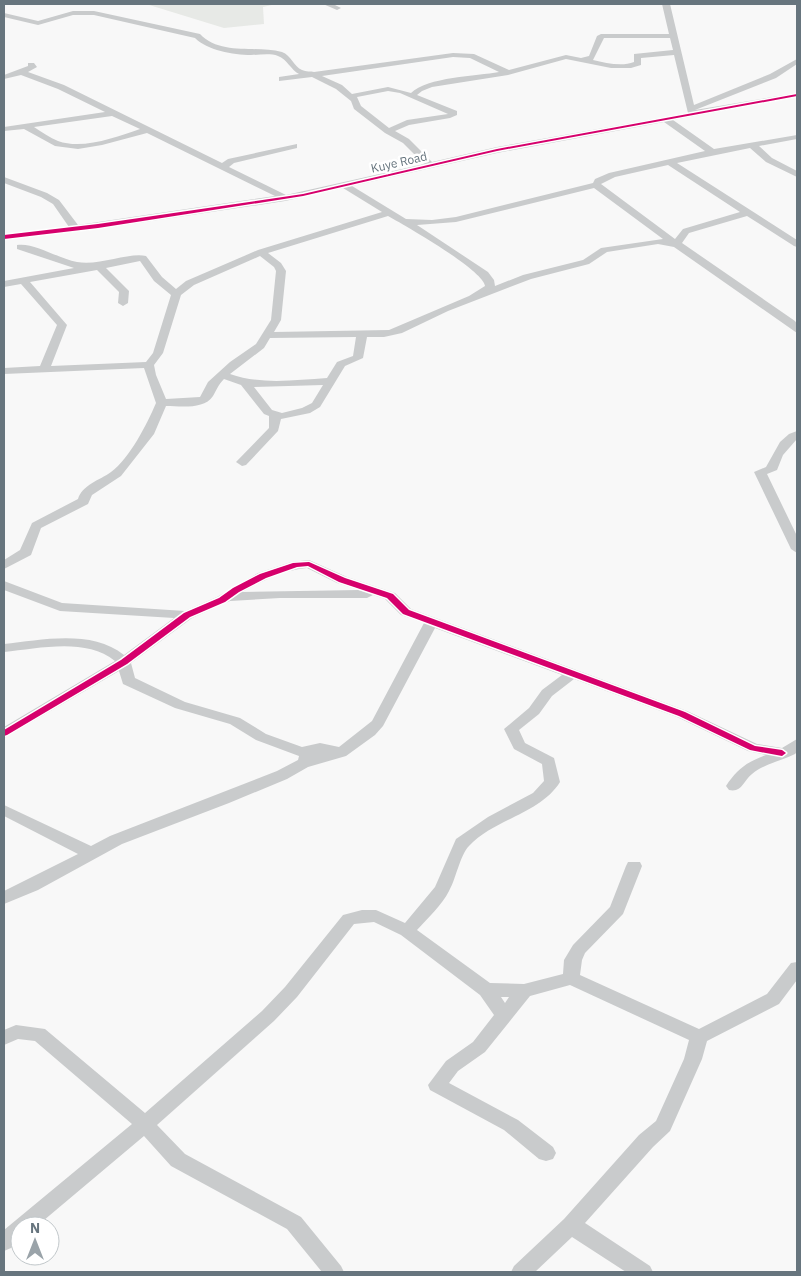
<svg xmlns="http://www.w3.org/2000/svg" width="801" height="1276" font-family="'IBM Plex Sans',sans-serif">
	<rect width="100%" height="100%" fill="#f8f8f8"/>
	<path fill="#e7e9e6" d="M 146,4 L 276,4 L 263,7 L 264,24 L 224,28 Z"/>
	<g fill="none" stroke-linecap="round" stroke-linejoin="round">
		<path fill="#c9cbcc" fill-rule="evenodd" d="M 323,4 L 333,4 L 341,8 L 337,10 Z
			M 662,4 L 670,4 L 694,105 L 770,74 L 797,59 L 797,64 L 776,78 L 695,110 L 797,93 L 797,97 L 673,120 L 714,149 L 797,135 L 797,139 L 759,146 L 772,158 L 797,171 L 797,177 L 766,162 L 750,148 L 677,163 L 797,240 L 797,247 L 794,246 L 747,216 L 689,233 L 682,243 L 795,321 L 797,324 L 797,333 L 674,247 L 658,244 L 607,252 L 589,264 L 531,279 L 448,311 L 402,333 L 384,337 L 367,337 L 363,358 L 345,366 L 320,407 L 310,413 L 281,419 L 278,431 L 246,465 L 242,466 L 236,462 L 269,428 L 269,416 L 264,414 L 241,385 L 224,379 C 218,385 217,389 213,396 C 204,410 180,406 166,406 L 154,434 L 121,476 L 92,495 L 88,504 L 41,528 L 31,555 L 4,569 L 4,560 L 20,550 L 32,523 L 78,499 C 82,485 100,480 111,472 C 130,458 147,424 156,403 L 144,368 L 4,374 L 4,368 L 40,366 L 57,325 L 21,284 L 4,287 L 4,281 L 74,268 L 17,249 L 17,245 C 34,242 59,259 77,262 C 100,266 129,252 146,256 L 162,277 L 176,289 L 186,281 L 258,250 L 382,212 L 343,188 L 285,201 L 98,229 L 4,240 L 4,234 L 69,227 L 53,204 L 41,197 L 4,183 L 4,177 L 47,193 L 59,200 L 78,225 L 275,196 L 147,133 L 102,145 L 78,149 L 55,146 L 24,129 L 4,131 L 4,127 L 105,112 L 58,89 L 21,75 L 4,79 L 4,75 L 28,66 L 28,63 L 34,63 L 37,67 L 28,72 L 64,85 L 222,163 L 228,159 L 297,144 L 297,148 L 234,163 L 229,167 L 286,195 L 424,164 L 403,143 L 385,133 L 354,109 L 351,101 L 336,89 L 312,77 L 279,81 L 279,77 L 299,74 C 291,70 287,59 278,56 C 270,53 260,55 251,55 C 233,55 207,50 195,38 L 94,15 L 73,15 L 38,25 L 4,17 L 4,13 L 38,21 L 73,11 L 94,11 L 200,34 C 221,56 256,45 282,52 C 291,55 294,67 302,70 C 306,72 311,71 314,72 L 453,53 L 474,54 L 509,70 L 566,55 L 581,58 L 589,56 L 597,36 L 601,34 L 669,34 ZM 604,38 L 670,38 L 673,50 L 634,54 L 634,62 C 622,67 606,63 593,60 ZM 674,55 L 688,113 L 497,147 L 432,162 L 409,139 L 395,131 L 409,125 L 450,118 L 457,115 L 457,111 L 417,95 L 422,91 L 432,87 L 508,75 L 566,59 L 611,68 L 631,68 L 641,65 L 641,58 ZM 453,57 L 470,58 L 499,72 C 477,76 427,77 411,93 L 388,87 L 352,94 L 342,85 L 322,76 ZM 388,91 L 400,93 L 448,114 L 407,120 L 389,128 L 361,106 L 357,97 ZM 112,116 L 140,129 C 116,137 83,150 58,141 C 50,138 42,132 34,127 ZM 664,122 L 705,151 L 609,173 L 595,179 L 593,183 L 456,217 L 432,220 L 406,219 L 352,186 L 497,153 ZM 668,165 L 740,212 L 683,229 L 675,239 L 601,184 L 615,177 ZM 594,188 L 663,239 L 601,248 L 583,260 L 523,275 L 495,286 L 494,280 L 488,272 L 417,225 L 456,222 ZM 388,216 C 406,226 483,270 485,286 L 469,296 L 389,330 L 274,332 L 281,320 L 286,271 L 281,263 L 268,253 ZM 260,256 L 274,267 L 276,271 L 271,320 L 256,344 L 230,362 L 208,382 L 200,397 L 166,399 L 156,375 L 154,365 L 163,353 L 181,295 L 194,285 ZM 140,261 L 154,281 L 171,295 L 153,353 L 146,362 L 51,366 L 67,325 L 30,282 L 97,270 L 119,292 L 118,303 L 123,306 L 128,303 L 129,291 L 106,268 ZM 356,337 L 353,356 L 337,362 L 327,378 C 295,380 261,385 230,374 L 264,348 L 270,338 ZM 323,385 L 312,403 L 302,408 L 282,413 L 272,410 L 254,387 Z
			M 797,431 L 797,439 L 783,455 L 777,470 L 767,474 L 797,536 L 797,553 L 791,549 L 754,472 L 766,467 L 780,442 L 789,434 Z
			M 309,560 L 347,577 L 395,593 L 411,609 L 687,711 L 757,744 L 782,748 L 797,739 L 797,752 L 795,754 C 781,761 764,764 752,774 C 743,781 742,793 729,790 L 726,786 C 737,769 747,762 766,755 L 748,751 L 677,717 L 574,679 L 552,696 L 539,714 L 519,730 L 525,743 L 554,758 L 560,782 C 540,814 494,819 469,846 C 460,855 456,879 449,891 C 442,905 428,918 417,930 L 490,983 L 524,984 L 563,974 L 564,960 L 573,945 L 610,907 L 626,866 L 628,862 L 640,862 L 642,866 L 623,914 L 585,953 L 582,960 L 580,975 L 699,1029 L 767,994 L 791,963 L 797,962 L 797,980 L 779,1004 L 707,1041 L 702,1059 L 670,1131 L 653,1147 L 585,1223 L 650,1266 L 653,1272 L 626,1272 L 572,1237 L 535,1272 L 511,1272 L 514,1266 L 564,1219 L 639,1135 L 656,1121 L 684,1059 L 689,1040 L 570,985 L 530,996 L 485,1052 L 458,1071 L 449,1083 L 518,1120 L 553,1147 L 556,1153 L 553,1159 L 546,1161 L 539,1159 L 504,1130 L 430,1090 L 428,1085 L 446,1061 L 473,1042 L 494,1015 L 480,995 L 401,935 L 374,922 L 354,924 L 297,997 L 274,1021 L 157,1125 L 185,1154 L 301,1217 L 341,1266 L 344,1272 L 322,1272 L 287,1229 L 171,1166 L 144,1136 L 37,1226 L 20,1226 L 20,1240 L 11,1248 L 4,1251 L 4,1230 L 132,1124 L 35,1041 L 18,1039 L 4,1045 L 4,1030 L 16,1025 L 45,1029 L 145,1113 L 262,1011 L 285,987 L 343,915 L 362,910 L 376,910 L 405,923 L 435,887 L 456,839 L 488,817 L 533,793 L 544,781 L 542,764 L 514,749 L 504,729 L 529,708 L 542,690 L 562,675 L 435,628 L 383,726 L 375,735 L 346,756 L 308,767 L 287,779 L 229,803 L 122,844 L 38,890 L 4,904 L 4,891 L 78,854 L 4,816 L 4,805 L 91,846 L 110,836 L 277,771 L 298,760 L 299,756 L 256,740 L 230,724 L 175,708 L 123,684 L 119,671 L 4,738 L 4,727 L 115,661 C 85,637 38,649 4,652 L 4,644 C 41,640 92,629 124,655 L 174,618 L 60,611 L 4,590 L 4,581 L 62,603 L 185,611 L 217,597 L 258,573 L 291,562 ZM 307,568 L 337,583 L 359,590 L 242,592 C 262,581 284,570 307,568 ZM 373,595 L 385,599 L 401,615 L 424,623 L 372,721 L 339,747 L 320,743 L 302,747 L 266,734 L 240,718 L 185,702 L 135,678 L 131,663 L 192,618 L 230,601 L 280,598 L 367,598 ZM 501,997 L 509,997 L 505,1003 Z"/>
		<defs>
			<path id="cycleway" d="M 797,94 L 797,96 L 497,151 L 303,196 L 98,228 L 4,239 L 4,235 L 98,224 L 303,194 L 497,149 Z
				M 309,562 L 345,578 L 393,594 L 409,610 L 685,712 L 755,746 L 782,750 L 786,753 L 782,756 L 750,750 L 679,716 L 403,614 L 387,598 L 339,582 L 308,566 L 297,567 L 266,578 L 239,592 L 225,602 L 190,617 L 127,664 L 7,735 L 4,736 L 4,730 L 121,660 L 184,613 L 219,598 L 233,588 L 260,574 L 293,563 Z"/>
		</defs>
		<use href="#cycleway" stroke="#fff" stroke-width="3"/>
		<use href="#cycleway" fill="#d6006c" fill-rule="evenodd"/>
	</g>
	<g text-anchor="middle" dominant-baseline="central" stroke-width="5" stroke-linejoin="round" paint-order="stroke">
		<g font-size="12" fill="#67757e" stroke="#fff">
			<text transform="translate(399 162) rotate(-13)">Kuye Road</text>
		</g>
	</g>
	<rect width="801" height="1276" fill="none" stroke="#67757e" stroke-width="10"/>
	<g transform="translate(35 1241)"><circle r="24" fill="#ffffff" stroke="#c2c8cb"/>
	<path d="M0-4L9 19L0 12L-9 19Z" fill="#9aa3a9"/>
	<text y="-8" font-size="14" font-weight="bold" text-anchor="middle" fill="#67757e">N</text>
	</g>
</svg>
